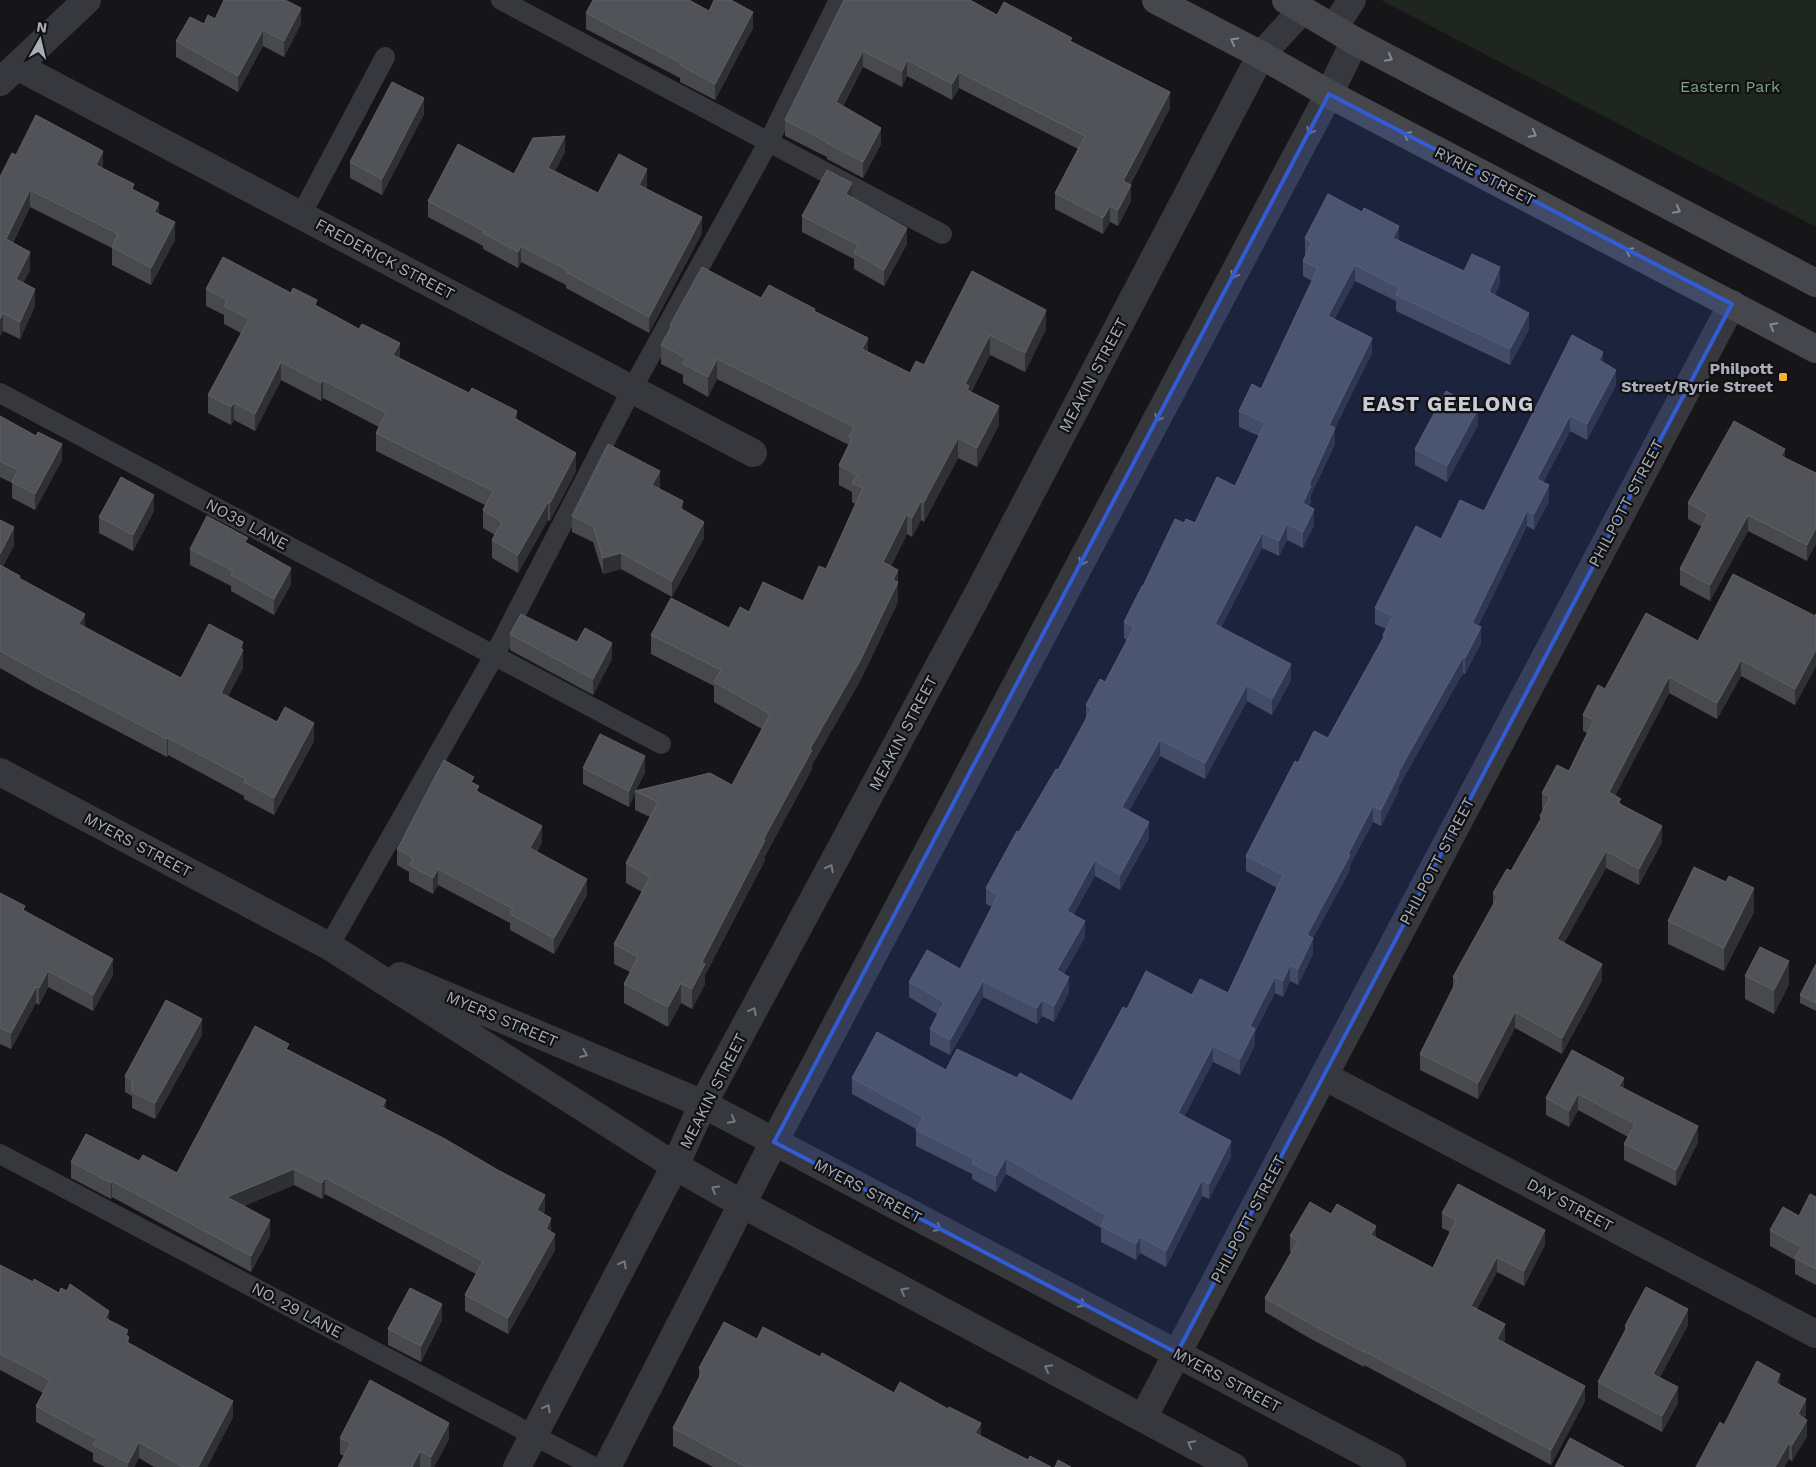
<svg xmlns="http://www.w3.org/2000/svg" width="1816" height="1467" font-family="'Work Sans',sans-serif">
	<rect width="100%" height="100%" fill="#161618"/>
	<path fill="#1e261f" d="M 1381,0 L 1816,0 L 1816,227 Z"/>
	<g fill="none" stroke-linecap="round" stroke-linejoin="round">
		<path stroke="#37383d" stroke-width="20" d="M 501,0 L 942,234
			M 301,215 L 385,57
			M 0,393 L 661,744
			M 329,946 L 494,656 L 632,389 L 769,141 L 839,0
			M 0,1154 L 594,1467"/>
		<path stroke="#37383d" stroke-width="28" d="M 1334,27 L 1352,0
			M 17,66 L 753,453
			M 0,82 L 87,0
			M 0,772 L 329,946 L 675,1166 L 742,1204 L 1234,1467
			M 400,976 L 703,1104 L 1392,1467
			M 1324,1076 L 1816,1334
			M 1143,1418 L 1732,304
			M 517,1467 L 675,1166 L 703,1104 L 980,590 L 1261,55 L 1303,9
			M 607,1467 L 774,1142 L 1329,94 L 1355,41"/>
		<path stroke="#45474d" stroke-width="28" d="M 1156,0 L 1261,55 L 1329,94 L 1816,349
			M 1286,0 L 1355,41 L 1816,283"/>
	</g>
	<path fill="#47494d" d="M 844,0 L 997,15 L 1072,42 L 1170,108 L 1130,185 L 1131,201 L 1118,226 L 1110,222 L 1103,234 L 1055,209 L 1055,193 L 1078,149 L 959,88 L 952,100 L 907,76 L 902,87 L 863,67 L 843,106 L 881,144 L 863,178 L 827,159 L 827,157 L 785,136 L 785,120 Z
		M 709,11 L 753,28 L 715,100 L 680,82 L 680,78 L 586,29 L 586,13 Z
		M 215,19 L 301,24 L 284,57 L 263,46 L 238,92 L 176,57 L 176,41 L 204,24 Z
		M 424,114 L 382,195 L 350,178 L 350,162 Z
		M 565,152 L 555,171 L 598,193 L 647,185 L 646,188 L 702,233 L 649,333 L 566,288 L 566,285 L 521,262 L 518,268 L 483,249 L 483,246 L 428,217 L 428,201 L 514,174 Z
		M 16,155 L 103,168 L 134,190 L 159,214 L 175,240 L 151,285 L 112,265 L 112,248 L 30,207 L 13,243 L 30,270 L 23,283 L 35,306 L 20,339 L 3,331 L 0,336 L 0,177 Z
		M 852,197 L 907,244 L 884,286 L 854,269 L 854,259 L 802,232 L 802,216 Z
		M 1305,238 L 1399,241 L 1464,271 L 1500,283 L 1495,295 L 1529,329 L 1510,365 L 1396,311 L 1396,301 L 1355,281 L 1334,319 L 1372,353 L 1335,428 L 1335,444 L 1311,495 L 1311,502 L 1309,506 L 1314,525 L 1303,548 L 1287,540 L 1279,556 L 1262,548 L 1221,627 L 1291,680 L 1272,715 L 1247,701 L 1205,779 L 1160,756 L 1129,811 L 1149,838 L 1120,890 L 1095,876 L 1073,915 L 1085,937 L 1064,974 L 1069,992 L 1054,1022 L 1042,1016 L 1037,1024 L 983,997 L 950,1055 L 930,1045 L 930,1029 L 937,1014 L 909,997 L 909,982 L 960,969 L 992,907 L 986,904 L 986,888 L 1019,832 L 1058,770 L 1086,719 L 1086,705 L 1105,682 L 1127,640 L 1124,638 L 1124,622 L 1143,586 L 1184,523 L 1195,523 L 1235,486 L 1259,436 L 1239,427 L 1239,411 L 1261,389 L 1312,281 L 1303,276 L 1303,261 L 1306,255 L 1305,254 Z
		M 972,271 L 1046,329 L 1025,372 L 990,355 L 971,392 L 999,425 L 977,467 L 958,458 L 924,522 L 921,520 L 912,537 L 907,534 L 891,566 L 898,589 L 898,602 L 860,681 L 812,765 L 812,769 L 765,856 L 765,860 L 705,975 L 705,984 L 692,1009 L 681,1003 L 668,1027 L 624,1003 L 624,984 L 630,972 L 614,964 L 614,944 L 642,892 L 626,883 L 626,863 L 650,817 L 635,810 L 635,793 L 629,807 L 583,784 L 583,768 L 645,772 L 636,790 L 732,785 L 762,729 L 714,702 L 714,686 L 651,654 L 651,635 L 729,628 L 749,612 L 803,601 L 826,569 L 855,504 L 852,502 L 852,492 L 839,485 L 839,465 L 849,445 L 717,379 L 708,397 L 683,383 L 683,375 L 661,364 L 661,345 L 670,328 L 670,325 L 761,298 L 815,311 L 868,352 L 910,373 L 924,365 Z
		M 206,289 L 317,306 L 400,358 L 517,419 L 576,471 L 550,521 L 548,520 L 518,573 L 492,558 L 492,540 L 495,535 L 483,528 L 483,510 L 485,505 L 376,451 L 376,433 L 379,427 L 323,398 L 321,401 L 281,380 L 255,431 L 234,420 L 231,425 L 208,413 L 208,395 L 241,333 L 224,324 L 224,315 L 206,306 Z
		M 1603,363 L 1616,385 L 1587,440 L 1570,431 L 1543,483 L 1549,501 L 1534,530 L 1527,526 L 1478,626 L 1481,643 L 1465,674 L 1463,673 L 1399,786 L 1399,790 L 1381,826 L 1373,822 L 1350,865 L 1350,870 L 1313,938 L 1313,954 L 1298,985 L 1290,981 L 1283,997 L 1275,993 L 1255,1032 L 1255,1045 L 1240,1075 L 1213,1062 L 1184,1117 L 1231,1157 L 1209,1199 L 1202,1196 L 1166,1267 L 1140,1253 L 1136,1260 L 1101,1242 L 1101,1228 L 1006,1174 L 996,1192 L 972,1179 L 972,1174 L 916,1146 L 916,1129 L 852,1094 L 852,1078 L 946,1070 L 1017,1078 L 1072,1101 L 1127,1009 L 1192,995 L 1228,993 L 1277,888 L 1246,871 L 1246,856 L 1298,763 L 1328,738 L 1383,638 L 1383,635 L 1386,629 L 1375,624 L 1375,608 L 1441,539 L 1484,511 Z
		M 0,416 L 62,460 L 35,510 L 12,498 L 12,483 L 0,477 Z
		M 1478,425 L 1447,482 L 1415,465 L 1415,449 Z
		M 1785,458 L 1816,473 L 1807,561 L 1748,531 L 1710,601 L 1680,585 L 1680,569 L 1702,527 L 1688,519 L 1688,503 Z
		M 660,487 L 659,488 L 683,510 L 704,538 L 672,597 L 621,569 L 603,574 L 593,542 L 572,532 L 572,516 Z
		M 154,511 L 133,551 L 99,533 L 99,517 Z
		M 0,520 L 14,545 L 3,566 L 85,628 L 181,678 L 243,642 L 243,668 L 228,696 L 314,741 L 274,815 L 244,799 L 244,796 L 168,755 L 167,757 L 35,688 L 0,668 Z
		M 248,544 L 291,584 L 274,615 L 231,591 L 231,586 L 190,565 L 190,549 Z
		M 1816,614 L 1816,666 L 1795,705 L 1741,676 L 1717,719 L 1669,693 L 1615,796 L 1621,804 L 1662,842 L 1639,885 L 1606,868 L 1564,943 L 1602,980 L 1562,1054 L 1515,1028 L 1478,1099 L 1420,1070 L 1420,1054 L 1453,989 L 1453,977 L 1493,905 L 1493,893 L 1511,871 L 1540,820 L 1540,816 L 1543,810 L 1542,809 L 1542,793 L 1569,771 L 1587,733 L 1583,731 L 1583,715 L 1605,689 L 1698,641 L 1815,616 Z
		M 510,634 L 577,642 L 612,659 L 593,695 L 510,650 Z
		M 474,783 L 479,793 L 542,842 L 537,852 L 587,895 L 554,954 L 510,930 L 510,923 L 438,885 L 433,894 L 409,881 L 409,872 L 397,865 L 397,849 Z
		M 0,893 L 113,975 L 93,1011 L 48,987 L 39,1005 L 36,1003 L 11,1049 L 0,1044 Z
		M 1754,912 L 1724,971 L 1668,944 L 1668,921 Z
		M 1816,964 L 1816,1011 L 1800,1003 L 1800,995 Z
		M 1745,976 L 1789,984 L 1774,1014 L 1745,999 Z
		M 202,1035 L 155,1119 L 132,1108 L 132,1096 L 125,1092 L 125,1076 Z
		M 289,1050 L 386,1109 L 545,1211 L 543,1214 L 551,1232 L 555,1250 L 508,1334 L 465,1311 L 465,1295 L 476,1274 L 325,1194 L 322,1199 L 294,1185 L 244,1206 L 270,1236 L 251,1272 L 112,1197 L 111,1199 L 71,1178 L 71,1162 L 139,1161 L 177,1173 Z
		M 1624,1088 L 1698,1142 L 1676,1186 L 1624,1160 L 1624,1144 L 1628,1137 L 1578,1110 L 1569,1127 L 1546,1115 L 1546,1098 Z
		M 1816,1197 L 1816,1285 L 1795,1274 L 1795,1260 L 1770,1246 L 1770,1230 L 1799,1216 Z
		M 1442,1213 L 1545,1245 L 1524,1286 L 1497,1272 L 1477,1309 L 1505,1339 L 1504,1342 L 1585,1401 L 1551,1465 L 1364,1365 L 1364,1367 L 1311,1339 L 1265,1312 L 1265,1298 L 1291,1252 L 1290,1251 L 1290,1236 L 1331,1214 L 1433,1268 L 1450,1232 L 1442,1228 Z
		M 0,1265 L 109,1321 L 128,1337 L 129,1343 L 233,1417 L 207,1467 L 154,1467 L 139,1458 L 134,1467 L 105,1467 L 93,1461 L 93,1453 L 36,1422 L 36,1406 L 43,1393 L 0,1370 Z
		M 442,1320 L 421,1362 L 388,1345 L 388,1329 Z
		M 1688,1325 L 1660,1377 L 1678,1403 L 1662,1432 L 1598,1398 L 1598,1382 L 1625,1331 L 1625,1326 Z
		M 757,1339 L 820,1357 L 1028,1460 L 1051,1467 L 713,1467 L 673,1446 L 673,1428 L 699,1378 L 699,1368 Z
		M 1780,1385 L 1806,1415 L 1804,1418 L 1807,1436 L 1792,1461 L 1789,1459 L 1784,1467 L 1696,1467 Z
		M 340,1438 L 449,1439 L 434,1467 L 338,1467 L 344,1456 L 340,1454 Z"/>
	<path fill="#2f3033" d="M 301,8 L 301,24 L 284,57 L 284,41 Z
		M 753,12 L 753,28 L 715,100 L 715,84 Z
		M 263,30 L 263,46 L 238,92 L 238,76 Z
		M 863,51 L 863,67 L 836,118 L 836,102 Z
		M 907,60 L 907,76 L 902,87 L 902,71 Z
		M 959,72 L 959,88 L 952,100 L 952,84 Z
		M 1170,92 L 1170,108 L 1123,197 L 1123,181 Z
		M 424,98 L 424,114 L 382,195 L 382,179 Z
		M 881,128 L 881,144 L 863,178 L 863,162 Z
		M 565,136 L 565,152 L 548,184 L 548,168 Z
		M 103,151 L 103,168 L 96,183 L 96,165 Z
		M 647,169 L 647,185 L 639,201 L 639,185 Z
		M 852,183 L 852,200 L 846,194 Z
		M 1131,185 L 1131,201 L 1118,226 L 1118,210 Z
		M 30,190 L 30,207 L 6,257 L 6,239 Z
		M 159,203 L 159,220 L 154,212 Z
		M 1110,206 L 1110,222 L 1103,234 L 1103,218 Z
		M 702,217 L 702,233 L 649,333 L 649,317 Z
		M 175,222 L 175,240 L 151,285 L 151,268 Z
		M 1399,226 L 1399,242 L 1393,238 Z
		M 907,228 L 907,244 L 884,286 L 884,270 Z
		M 521,246 L 521,262 L 518,268 L 518,252 Z
		M 30,252 L 30,270 L 16,297 L 16,279 Z
		M 1355,265 L 1355,281 L 1328,332 L 1328,316 Z
		M 1500,267 L 1500,283 L 1489,308 L 1489,292 Z
		M 35,289 L 35,306 L 20,339 L 20,322 Z
		M 1046,310 L 1046,329 L 1025,372 L 1025,353 Z
		M 3,313 L 3,331 L 0,336 L 0,319 Z
		M 1529,313 L 1529,329 L 1510,365 L 1510,349 Z
		M 990,335 L 990,355 L 969,397 L 965,384 Z
		M 868,338 L 868,357 L 862,349 Z
		M 1372,338 L 1372,353 L 1329,440 L 1329,425 Z
		M 400,343 L 400,360 L 393,355 Z
		M 1603,352 L 1603,367 L 1599,360 Z
		M 717,359 L 717,379 L 708,397 L 708,377 Z
		M 281,362 L 281,380 L 255,431 L 255,414 Z
		M 1616,370 L 1616,385 L 1587,440 L 1587,424 Z
		M 323,380 L 323,398 L 321,401 L 321,383 Z
		M 234,403 L 234,420 L 231,425 L 231,407 Z
		M 999,406 L 999,425 L 977,467 L 977,448 Z
		M 1478,409 L 1478,425 L 1447,482 L 1447,466 Z
		M 517,411 L 517,429 L 514,418 Z
		M 1570,416 L 1570,431 L 1537,495 L 1537,479 Z
		M 1335,428 L 1335,444 L 1311,495 L 1311,502 L 1303,519 L 1303,503 L 1309,485 Z
		M 958,438 L 958,458 L 924,522 L 924,502 Z
		M 62,444 L 62,460 L 35,510 L 35,494 Z
		M 1785,449 L 1785,465 L 1781,456 Z
		M 576,453 L 576,471 L 550,521 L 550,503 Z
		M 660,471 L 660,487 L 652,501 L 652,485 Z
		M 1549,485 L 1549,501 L 1534,530 L 1534,514 Z
		M 154,495 L 154,511 L 133,551 L 133,535 Z
		M 683,501 L 683,517 L 680,508 Z
		M 921,501 L 921,520 L 912,537 L 912,518 Z
		M 548,502 L 548,520 L 518,573 L 518,555 Z
		M 1314,509 L 1314,525 L 1303,548 L 1303,532 Z
		M 1527,511 L 1527,526 L 1472,638 L 1472,623 Z
		M 907,514 L 907,534 L 883,582 L 883,562 Z
		M 1748,515 L 1748,531 L 1710,601 L 1710,585 Z
		M 704,522 L 704,538 L 672,597 L 672,581 Z
		M 1287,524 L 1287,540 L 1279,556 L 1279,541 Z
		M 14,527 L 14,545 L 0,572 L 0,554 Z
		M 1816,528 L 1816,544 L 1807,561 L 1807,545 Z
		M 1262,533 L 1262,548 L 1215,640 L 1215,624 Z
		M 621,553 L 621,569 L 603,574 L 603,558 Z
		M 291,568 L 291,584 L 274,615 L 274,599 Z
		M 898,570 L 898,602 L 860,681 L 812,765 L 812,769 L 765,856 L 765,860 L 705,975 L 705,984 L 692,1009 L 692,989 L 702,962 L 763,840 L 810,749 Z
		M 85,614 L 85,631 L 79,624 Z
		M 1481,627 L 1481,643 L 1465,674 L 1465,658 Z
		M 243,642 L 243,668 L 221,710 L 221,693 Z
		M 612,643 L 612,659 L 593,695 L 593,679 Z
		M 1816,650 L 1816,666 L 1795,705 L 1795,689 Z
		M 1463,657 L 1463,673 L 1399,786 L 1399,790 L 1381,826 L 1381,810 L 1398,773 Z
		M 1741,660 L 1741,676 L 1717,719 L 1717,703 Z
		M 1291,664 L 1291,680 L 1272,715 L 1272,699 Z
		M 1669,677 L 1669,693 L 1609,808 L 1609,792 Z
		M 1247,685 L 1247,701 L 1205,779 L 1205,763 Z
		M 314,723 L 314,741 L 274,815 L 274,798 Z
		M 168,738 L 168,755 L 167,757 L 167,739 Z
		M 1160,740 L 1160,756 L 1122,823 L 1122,807 Z
		M 645,756 L 645,772 L 636,791 L 635,791 L 635,793 L 629,807 L 629,791 Z
		M 1373,806 L 1373,822 L 1350,865 L 1350,870 L 1313,938 L 1313,954 L 1298,985 L 1298,969 L 1307,935 Z
		M 1149,822 L 1149,838 L 1120,890 L 1120,875 Z
		M 542,826 L 542,842 L 530,864 L 530,848 Z
		M 1662,826 L 1662,842 L 1639,885 L 1639,869 Z
		M 1606,851 L 1606,868 L 1557,955 L 1557,939 Z
		M 1095,860 L 1095,876 L 1067,927 L 1067,911 Z
		M 438,869 L 438,885 L 433,894 L 433,878 Z
		M 587,879 L 587,895 L 554,954 L 554,938 Z
		M 1754,888 L 1754,912 L 1724,971 L 1724,948 Z
		M 1085,921 L 1085,937 L 1057,986 L 1057,970 Z
		M 113,959 L 113,975 L 93,1011 L 93,995 Z
		M 1789,961 L 1789,984 L 1774,1014 L 1774,990 Z
		M 1602,964 L 1602,980 L 1562,1054 L 1562,1038 Z
		M 1290,965 L 1290,981 L 1283,997 L 1283,981 Z
		M 48,971 L 48,987 L 39,1005 L 39,988 Z
		M 1069,977 L 1069,992 L 1054,1022 L 1054,1006 Z
		M 1275,977 L 1275,993 L 1255,1032 L 1255,1045 L 1240,1075 L 1240,1059 L 1250,1026 Z
		M 983,981 L 983,997 L 950,1055 L 950,1040 Z
		M 681,983 L 681,1003 L 668,1027 L 668,1007 Z
		M 36,987 L 36,1003 L 11,1049 L 11,1033 Z
		M 1042,1000 L 1042,1016 L 1037,1024 L 1037,1008 Z
		M 1515,1012 L 1515,1028 L 1478,1099 L 1478,1083 Z
		M 202,1019 L 202,1035 L 155,1119 L 155,1103 Z
		M 1213,1046 L 1213,1062 L 1178,1129 L 1178,1113 Z
		M 1624,1078 L 1624,1094 L 1619,1086 Z
		M 1578,1094 L 1578,1110 L 1569,1127 L 1569,1111 Z
		M 386,1100 L 386,1116 L 382,1107 Z
		M 1698,1126 L 1698,1142 L 1676,1186 L 1676,1170 Z
		M 1231,1141 L 1231,1157 L 1209,1199 L 1209,1184 Z
		M 1006,1158 L 1006,1174 L 996,1192 L 996,1176 Z
		M 294,1169 L 294,1185 L 227,1213 L 227,1197 Z
		M 325,1178 L 325,1194 L 322,1199 L 322,1183 Z
		M 1202,1180 L 1202,1196 L 1166,1267 L 1166,1251 Z
		M 112,1181 L 112,1197 L 111,1199 L 111,1183 Z
		M 545,1195 L 545,1211 L 537,1226 L 537,1210 Z
		M 551,1218 L 551,1234 L 546,1229 Z
		M 270,1220 L 270,1236 L 251,1272 L 251,1256 Z
		M 1376,1226 L 1376,1241 L 1371,1235 Z
		M 1545,1230 L 1545,1245 L 1524,1286 L 1524,1271 Z
		M 555,1234 L 555,1250 L 508,1334 L 508,1318 Z
		M 1140,1237 L 1140,1253 L 1136,1260 L 1136,1244 Z
		M 1497,1257 L 1497,1272 L 1471,1321 L 1471,1306 Z
		M 442,1304 L 442,1320 L 421,1362 L 421,1346 Z
		M 1688,1309 L 1688,1325 L 1653,1390 L 1653,1374 Z
		M 109,1311 L 109,1327 L 105,1318 Z
		M 1505,1324 L 1505,1339 L 1497,1354 L 1497,1339 Z
		M 128,1330 L 128,1340 L 129,1337 L 129,1353 L 125,1335 Z
		M 1780,1374 L 1780,1390 L 1776,1383 Z
		M 1585,1386 L 1585,1401 L 1551,1465 L 1551,1450 Z
		M 1678,1387 L 1678,1403 L 1662,1432 L 1662,1416 Z
		M 1806,1399 L 1806,1415 L 1798,1430 L 1798,1414 Z
		M 233,1401 L 233,1417 L 207,1467 L 198,1467 Z
		M 1807,1420 L 1807,1436 L 1792,1461 L 1792,1445 Z
		M 449,1423 L 449,1439 L 434,1467 L 431,1467 L 431,1457 Z
		M 981,1423 L 981,1441 L 975,1433 Z
		M 139,1442 L 139,1458 L 134,1467 L 128,1467 L 128,1463 Z
		M 1789,1443 L 1789,1459 L 1784,1467 L 1775,1467 Z
		M 420,1451 L 420,1467 L 412,1467 Z"/>
	<path fill="#525359" stroke="#5f6168" d="M 224,0 L 285,0 L 301,8 L 284,41 L 263,30 L 238,76 L 176,41 L 190,17 L 204,24 L 208,15 L 215,19 Z
		M 593,0 L 689,0 L 709,11 L 714,0 L 731,0 L 753,12 L 715,84 L 680,65 L 681,63 L 586,13 Z
		M 844,0 L 970,0 L 997,15 L 1004,2 L 1072,38 L 1070,41 L 1170,92 L 1123,181 L 1131,185 L 1118,210 L 1110,206 L 1103,218 L 1055,193 L 1085,136 L 959,72 L 952,84 L 907,60 L 902,71 L 863,51 L 836,102 L 881,128 L 863,162 L 827,143 L 827,142 L 785,120 Z
		M 392,82 L 424,98 L 382,179 L 350,162 Z
		M 36,115 L 103,151 L 96,165 L 134,184 L 132,189 L 159,203 L 154,212 L 175,222 L 151,268 L 112,247 L 118,234 L 30,190 L 6,239 L 30,252 L 16,279 L 35,289 L 20,322 L 3,313 L 0,319 L 0,177 L 12,153 L 16,155 Z
		M 565,136 L 548,168 L 598,193 L 619,154 L 647,169 L 639,185 L 702,217 L 649,317 L 566,272 L 567,270 L 521,246 L 518,252 L 483,233 L 484,231 L 428,201 L 458,144 L 514,174 L 533,138 Z
		M 827,170 L 852,183 L 846,194 L 907,228 L 884,270 L 854,253 L 858,245 L 802,216 Z
		M 1328,194 L 1362,212 L 1364,208 L 1399,226 L 1393,238 L 1464,271 L 1472,254 L 1500,267 L 1489,292 L 1529,313 L 1510,349 L 1396,295 L 1399,288 L 1355,265 L 1328,316 L 1372,338 L 1329,425 L 1335,428 L 1309,485 L 1311,486 L 1303,503 L 1314,509 L 1303,532 L 1287,524 L 1279,541 L 1262,533 L 1215,624 L 1291,664 L 1272,699 L 1247,685 L 1205,763 L 1160,740 L 1122,807 L 1149,822 L 1120,875 L 1095,860 L 1067,911 L 1085,921 L 1057,970 L 1069,977 L 1054,1006 L 1042,1000 L 1037,1008 L 983,981 L 950,1040 L 930,1029 L 944,1002 L 909,982 L 927,950 L 960,969 L 998,895 L 986,888 L 1017,831 L 1019,832 L 1056,769 L 1058,770 L 1092,708 L 1086,705 L 1100,679 L 1105,682 L 1134,627 L 1124,622 L 1142,586 L 1143,586 L 1175,519 L 1184,523 L 1186,519 L 1195,523 L 1217,477 L 1235,486 L 1265,423 L 1239,411 L 1252,384 L 1261,389 L 1318,268 L 1303,261 L 1312,242 L 1305,238 Z
		M 223,257 L 291,293 L 293,288 L 317,300 L 315,305 L 359,329 L 362,324 L 400,343 L 393,355 L 469,393 L 472,388 L 517,411 L 514,418 L 576,453 L 550,503 L 548,502 L 518,555 L 492,540 L 502,522 L 483,510 L 493,491 L 376,433 L 386,413 L 323,380 L 321,383 L 281,362 L 255,414 L 234,403 L 231,407 L 208,395 L 249,319 L 224,306 L 227,300 L 206,289 Z
		M 702,267 L 761,298 L 769,285 L 815,309 L 814,311 L 868,338 L 862,349 L 910,373 L 916,361 L 924,365 L 972,271 L 1046,310 L 1025,353 L 990,335 L 965,384 L 969,386 L 967,390 L 999,406 L 977,448 L 958,438 L 924,502 L 921,501 L 912,518 L 907,514 L 883,562 L 898,570 L 893,580 L 898,582 L 860,661 L 810,749 L 812,750 L 763,840 L 765,840 L 702,962 L 705,964 L 692,989 L 681,983 L 668,1007 L 624,984 L 638,957 L 614,944 L 650,877 L 626,863 L 658,802 L 635,791 L 710,773 L 732,785 L 770,714 L 714,682 L 721,670 L 651,635 L 671,598 L 729,628 L 740,607 L 749,612 L 763,582 L 803,601 L 819,566 L 826,569 L 863,488 L 852,483 L 857,475 L 839,465 L 852,438 L 849,437 L 854,427 L 717,359 L 708,377 L 683,364 L 686,358 L 661,345 L 672,325 L 670,325 Z
		M 1572,335 L 1603,352 L 1599,360 L 1616,370 L 1587,424 L 1570,416 L 1537,479 L 1549,485 L 1534,514 L 1527,511 L 1472,623 L 1481,627 L 1465,658 L 1463,657 L 1398,773 L 1399,774 L 1381,810 L 1373,806 L 1348,854 L 1350,855 L 1307,935 L 1313,938 L 1298,969 L 1290,965 L 1283,981 L 1275,977 L 1250,1026 L 1255,1029 L 1240,1059 L 1213,1046 L 1178,1113 L 1231,1141 L 1209,1184 L 1202,1180 L 1166,1251 L 1140,1237 L 1136,1244 L 1101,1226 L 1106,1215 L 1006,1158 L 996,1176 L 972,1163 L 974,1159 L 916,1130 L 923,1117 L 852,1078 L 877,1032 L 946,1070 L 957,1049 L 1017,1078 L 1020,1073 L 1072,1101 L 1123,1007 L 1127,1009 L 1146,971 L 1192,995 L 1200,979 L 1228,993 L 1283,875 L 1246,856 L 1295,761 L 1298,763 L 1314,731 L 1328,738 L 1385,635 L 1383,635 L 1393,616 L 1375,608 L 1416,526 L 1441,539 L 1460,500 L 1484,511 Z
		M 1446,391 L 1478,409 L 1447,466 L 1415,449 Z
		M 0,416 L 36,436 L 38,432 L 62,444 L 35,494 L 12,482 L 18,470 L 0,461 Z
		M 1734,421 L 1785,449 L 1781,456 L 1816,473 L 1816,528 L 1807,545 L 1748,515 L 1710,585 L 1680,569 L 1708,514 L 1688,503 Z
		M 608,444 L 660,471 L 652,485 L 683,501 L 680,508 L 704,522 L 672,581 L 621,553 L 603,558 L 593,526 L 572,516 Z
		M 121,477 L 154,495 L 133,535 L 99,517 Z
		M 207,516 L 248,538 L 245,542 L 291,568 L 274,599 L 231,575 L 233,571 L 190,549 Z
		M 0,520 L 14,527 L 0,554 Z
		M 0,565 L 20,576 L 19,578 L 85,614 L 79,624 L 181,678 L 209,624 L 243,642 L 240,648 L 243,650 L 221,693 L 277,722 L 285,707 L 314,723 L 274,798 L 244,782 L 246,779 L 168,738 L 167,739 L 35,670 L 0,651 Z
		M 1733,574 L 1815,616 L 1816,614 L 1816,650 L 1795,689 L 1741,660 L 1717,703 L 1669,677 L 1609,792 L 1621,799 L 1618,803 L 1662,826 L 1639,869 L 1606,851 L 1557,939 L 1602,964 L 1562,1038 L 1515,1012 L 1478,1083 L 1420,1054 L 1457,980 L 1453,977 L 1498,896 L 1493,893 L 1507,869 L 1511,871 L 1542,817 L 1540,816 L 1550,797 L 1542,793 L 1557,765 L 1569,771 L 1594,720 L 1583,715 L 1598,685 L 1605,689 L 1646,613 L 1698,641 Z
		M 521,614 L 577,642 L 585,628 L 612,643 L 593,679 L 510,634 Z
		M 600,734 L 645,756 L 629,791 L 583,768 Z
		M 444,760 L 474,777 L 471,782 L 479,786 L 476,791 L 542,826 L 530,848 L 587,879 L 554,938 L 510,914 L 513,909 L 438,869 L 433,878 L 409,865 L 413,858 L 397,849 Z
		M 1694,867 L 1726,882 L 1729,876 L 1754,888 L 1724,948 L 1668,921 Z
		M 0,893 L 25,906 L 23,910 L 113,959 L 93,995 L 48,971 L 39,988 L 36,987 L 11,1033 L 0,1028 Z
		M 1760,947 L 1789,961 L 1774,990 L 1745,976 Z
		M 1816,964 L 1816,1003 L 1800,995 Z
		M 166,1000 L 202,1019 L 155,1103 L 132,1092 L 132,1080 L 125,1076 Z
		M 255,1026 L 289,1044 L 286,1049 L 386,1100 L 382,1107 L 445,1139 L 496,1169 L 545,1195 L 537,1210 L 551,1218 L 546,1229 L 555,1234 L 508,1318 L 465,1295 L 483,1261 L 325,1178 L 322,1183 L 294,1169 L 227,1197 L 270,1220 L 251,1256 L 112,1181 L 111,1183 L 71,1162 L 86,1134 L 139,1161 L 143,1155 L 177,1173 Z
		M 1572,1050 L 1624,1078 L 1619,1086 L 1698,1126 L 1676,1170 L 1624,1144 L 1635,1124 L 1578,1094 L 1569,1111 L 1546,1098 Z
		M 1458,1184 L 1545,1230 L 1524,1271 L 1497,1257 L 1471,1306 L 1505,1324 L 1497,1339 L 1585,1386 L 1551,1450 L 1364,1351 L 1364,1352 L 1311,1324 L 1265,1298 L 1298,1241 L 1290,1236 L 1310,1202 L 1331,1214 L 1337,1204 L 1376,1226 L 1371,1235 L 1433,1268 L 1456,1220 L 1442,1213 Z
		M 1810,1194 L 1816,1197 L 1816,1269 L 1795,1258 L 1801,1247 L 1770,1230 L 1783,1207 L 1799,1216 Z
		M 0,1265 L 33,1282 L 34,1279 L 59,1293 L 61,1288 L 67,1291 L 70,1284 L 109,1311 L 105,1318 L 128,1330 L 125,1335 L 129,1337 L 127,1342 L 233,1401 L 198,1467 L 183,1467 L 139,1442 L 128,1463 L 93,1445 L 97,1439 L 36,1406 L 50,1380 L 0,1354 Z
		M 1646,1287 L 1688,1309 L 1653,1374 L 1678,1387 L 1662,1416 L 1598,1382 L 1627,1327 L 1625,1326 Z
		M 410,1288 L 442,1304 L 421,1346 L 388,1329 Z
		M 724,1322 L 757,1339 L 763,1327 L 820,1357 L 822,1353 L 894,1393 L 900,1382 L 948,1409 L 949,1407 L 981,1423 L 975,1433 L 1028,1460 L 1030,1456 L 1051,1467 L 746,1467 L 673,1428 L 703,1370 L 699,1368 Z
		M 1757,1361 L 1780,1374 L 1776,1383 L 1806,1399 L 1798,1414 L 1807,1420 L 1792,1445 L 1789,1443 L 1775,1467 L 1696,1467 L 1720,1422 L 1724,1425 Z
		M 370,1380 L 449,1423 L 431,1457 L 420,1451 L 412,1467 L 338,1467 L 351,1443 L 340,1438 Z
		M 1570,1438 L 1624,1467 L 1555,1467 Z
		M 1058,1460 L 1071,1467 L 1055,1467 Z"/>
	<defs><path id="oneway-chevron" d="M-2-3.5L2.5 0L-2 3.5" fill="none" stroke-width="1.6" stroke-linecap="round" stroke-linejoin="round" transform="scale(1.25)"/></defs>
	<g stroke="#858993">
		<use href="#oneway-chevron" transform="translate(1234 41) rotate(-152)"/>
		<use href="#oneway-chevron" transform="translate(1389 58) rotate(28)"/>
		<use href="#oneway-chevron" transform="translate(1533 134) rotate(28)"/>
		<use href="#oneway-chevron" transform="translate(1407 135) rotate(-153)"/>
		<use href="#oneway-chevron" transform="translate(1677 210) rotate(28)"/>
		<use href="#oneway-chevron" transform="translate(1629 251) rotate(-153)"/>
		<use href="#oneway-chevron" transform="translate(1773 326) rotate(-152)"/>
	</g>
	<g stroke="#757881">
		<use href="#oneway-chevron" transform="translate(1310 131) rotate(118)"/>
		<use href="#oneway-chevron" transform="translate(1234 275) rotate(118)"/>
		<use href="#oneway-chevron" transform="translate(1158 418) rotate(118)"/>
		<use href="#oneway-chevron" transform="translate(1082 562) rotate(118)"/>
		<use href="#oneway-chevron" transform="translate(830 868) rotate(-62)"/>
		<use href="#oneway-chevron" transform="translate(753 1011) rotate(-62)"/>
		<use href="#oneway-chevron" transform="translate(584 1054) rotate(23)"/>
		<use href="#oneway-chevron" transform="translate(732 1120) rotate(28)"/>
		<use href="#oneway-chevron" transform="translate(715 1189) rotate(-150)"/>
		<use href="#oneway-chevron" transform="translate(938 1228) rotate(28)"/>
		<use href="#oneway-chevron" transform="translate(623 1264) rotate(-62)"/>
		<use href="#oneway-chevron" transform="translate(904 1291) rotate(-152)"/>
		<use href="#oneway-chevron" transform="translate(1082 1304) rotate(28)"/>
		<use href="#oneway-chevron" transform="translate(1048 1368) rotate(-152)"/>
		<use href="#oneway-chevron" transform="translate(547 1408) rotate(-62)"/>
		<use href="#oneway-chevron" transform="translate(1191 1444) rotate(-152)"/>
	</g>
	<path fill="#325cd3" fill-opacity="0.2" stroke="#325cd3" stroke-width="4" stroke-linejoin="round" d="M 1329,94 L 1732,304 L 1177,1353 L 774,1142 Z"/>
	<rect fill="#f2b134" stroke="#111113" stroke-width="2" x="1778" y="372" width="10" height="10" rx="2.5"/>
	<g text-anchor="middle" dominant-baseline="central" stroke-width="4.5" stroke-linejoin="round" paint-order="stroke">
		<g font-size="16" fill="#7fa381" stroke="#111113">
			<text x="1730" y="86">Eastern Park</text>
		</g>
		<g font-size="16" fill="#a8adb8" stroke="#111113">
			<text transform="translate(1485 176) rotate(27)">RYRIE STREET</text>
			<text transform="translate(385 259) rotate(28)">FREDERICK STREET</text>
			<text transform="translate(1093 375) rotate(-62)">MEAKIN STREET</text>
			<text transform="translate(1626 503) rotate(-62)">PHILPOTT STREET</text>
			<text transform="translate(247 524) rotate(28)">NO39 LANE</text>
			<text transform="translate(903 733) rotate(-62)">MEAKIN STREET</text>
			<text transform="translate(138 845) rotate(28)">MYERS STREET</text>
			<text transform="translate(1437 861) rotate(-62)">PHILPOTT STREET</text>
			<text transform="translate(502 1019) rotate(23)">MYERS STREET</text>
			<text transform="translate(713 1091) rotate(-63)">MEAKIN STREET</text>
			<text transform="translate(868 1191) rotate(28)">MYERS STREET</text>
			<text transform="translate(1570 1205) rotate(28)">DAY STREET</text>
			<text transform="translate(1248 1219) rotate(-62)">PHILPOTT STREET</text>
			<text transform="translate(297 1310) rotate(28)">NO. 29 LANE</text>
			<text transform="translate(1227 1380) rotate(28)">MYERS STREET</text>
		</g>
		<g font-size="16" font-weight="bold" fill="#a8adb8" stroke="#111113" text-anchor="end">
			<text x="1773" y="368">Philpott<tspan x="1773" dy="18">Street/Ryrie Street</tspan></text>
		</g>
		<g font-size="21" font-weight="bold" letter-spacing="1" fill="#c9ccd4" stroke="#111113">
			<text x="1448" y="403">EAST GEELONG</text>
		</g>
	</g>
	<g transform="translate(40 40) rotate(8)" stroke="#111113" stroke-width="4" paint-order="stroke">
	<path d="M0-4L9 19L0 12L-9 19Z" fill="#a8adb8"/>
	<text y="-8" font-size="14" font-weight="bold" text-anchor="middle" fill="#a8adb8">N</text>
	</g>
</svg>
